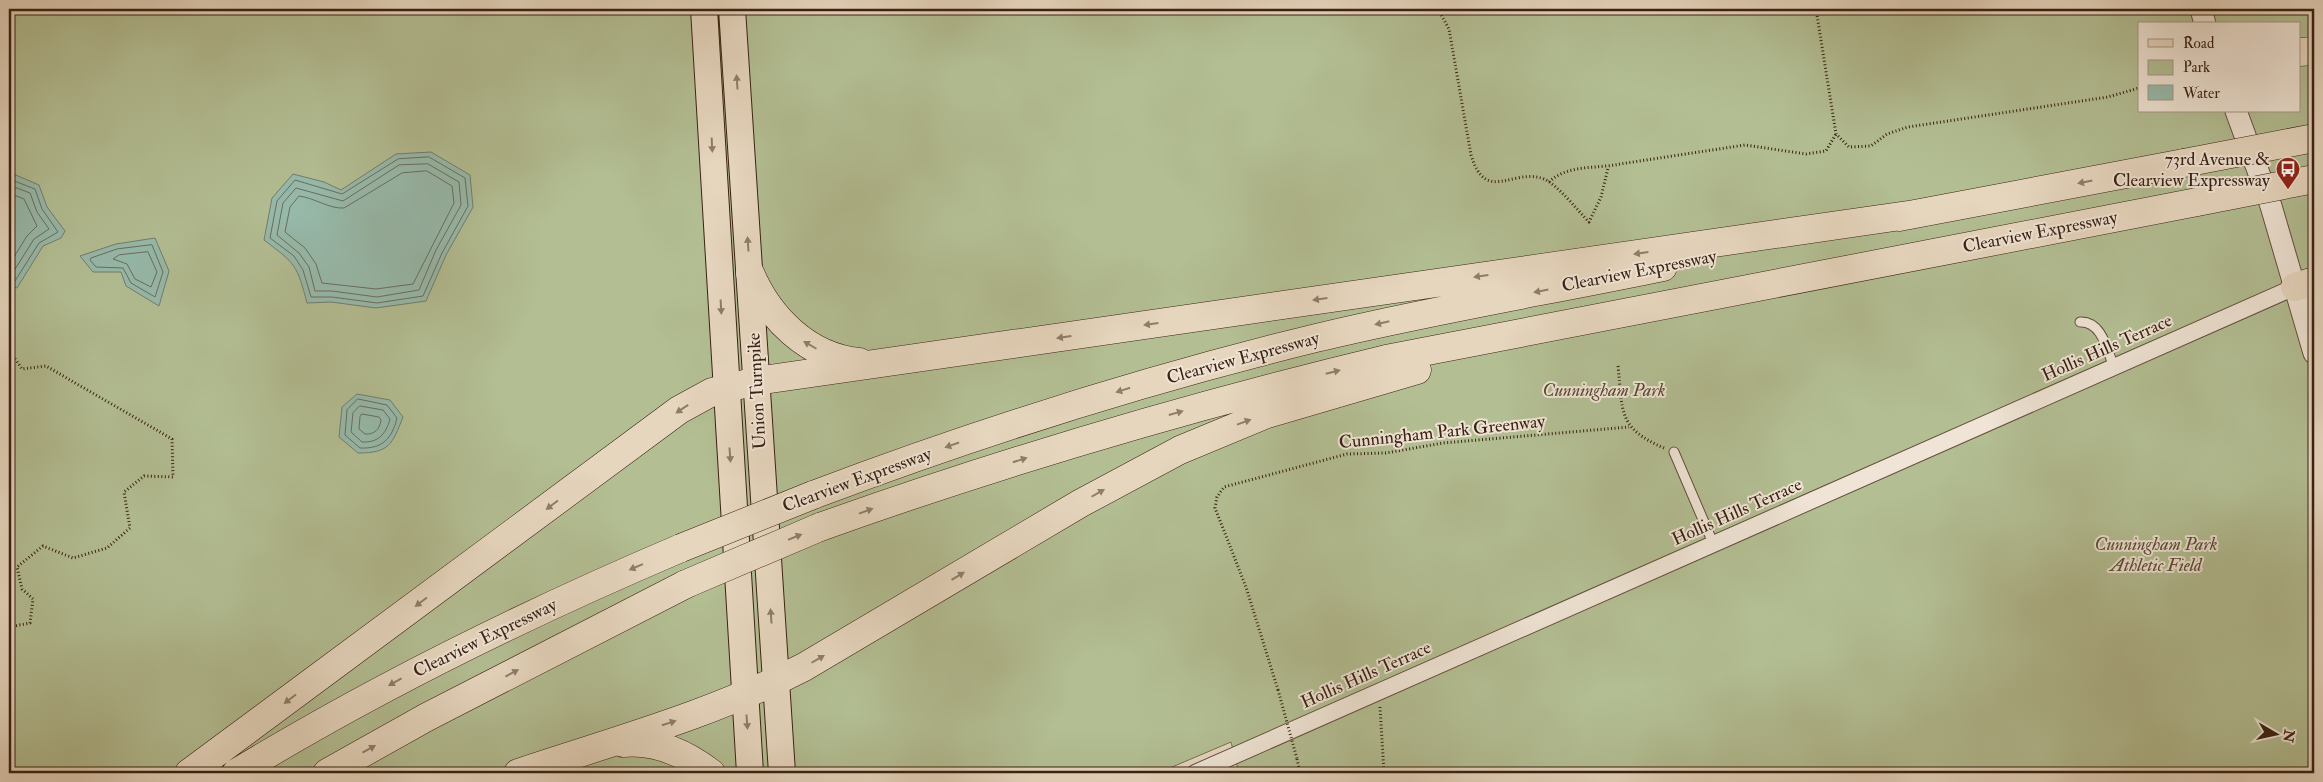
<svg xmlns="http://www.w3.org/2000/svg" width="2323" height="782" font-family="'IM FELL Double Pica',serif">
	<rect width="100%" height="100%" fill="#e6d6be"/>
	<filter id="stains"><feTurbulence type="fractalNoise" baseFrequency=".004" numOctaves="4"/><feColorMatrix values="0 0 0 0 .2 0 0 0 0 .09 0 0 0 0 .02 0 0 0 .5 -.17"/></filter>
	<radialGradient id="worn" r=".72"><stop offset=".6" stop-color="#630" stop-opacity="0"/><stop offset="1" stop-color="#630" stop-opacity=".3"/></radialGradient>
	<path fill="#b3be93" stroke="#767053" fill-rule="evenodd" d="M 9,9 L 2314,9 L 2314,773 L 1239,773 L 1231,742 L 1158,773 L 9,773 ZM 2139,24 L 2299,24 L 2299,111 L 2139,111 Z"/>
	<path fill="#97baab" stroke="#727d6e" d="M 431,152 L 470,175 L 473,207 L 446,255 L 426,301 L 376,308 L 331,302 L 307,303 C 297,265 296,264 264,240 L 272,198 L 293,174 L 324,182 L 341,190 L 396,154 Z
		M 11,173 L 39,185 L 47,207 L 65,231 L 61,238 L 43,246 L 17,288 L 9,286 L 9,176 Z
		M 155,238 L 169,271 L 159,306 L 126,286 L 121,272 L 93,272 L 80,256 L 116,244 Z
		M 357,394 L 390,400 L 403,417 C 392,445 389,453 358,453 L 339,437 L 342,407 Z"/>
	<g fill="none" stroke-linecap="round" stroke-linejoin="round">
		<path stroke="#686e5f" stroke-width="1" d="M 429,157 L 465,178 L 468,206 L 442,253 L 423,296 L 377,303 L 332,297 L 311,297 L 303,270 L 294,256 L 270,238 L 277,201 L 295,180 L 342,194 L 398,159 Z
			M 428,164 L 459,182 L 461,205 L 436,250 L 419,290 L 377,297 L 332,291 L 315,291 L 309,267 L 299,253 L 277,235 L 283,203 L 296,188 L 343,201 L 399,165 Z
			M 427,171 L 452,186 L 454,203 L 413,284 L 376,289 L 322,283 L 316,264 L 305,248 L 285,232 L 290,207 L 299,196 C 315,198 329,209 344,208 L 402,173 Z
			M 9,179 L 35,189 L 42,209 L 58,232 L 39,243 L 15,281 L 9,282
			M 9,185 L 30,193 L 37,212 L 49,229 L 34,239 L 12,274 L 9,275
			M 9,193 L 24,199 L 37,226 L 27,236 L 9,265
			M 152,245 L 163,272 L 155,297 L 131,283 L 123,268 L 96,267 L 90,260 L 91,258 L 117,249 Z
			M 148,252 L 157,272 L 151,287 L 135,279 L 127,264 L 113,259 L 119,255 Z
			M 358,399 L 387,405 L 397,418 C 392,439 382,449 360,448 L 345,435 L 347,410 Z
			M 360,406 L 383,410 L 390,419 C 386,434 378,443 362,442 L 351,432 L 353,413 Z
			M 362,414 L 379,417 L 381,420 C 380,429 374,435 365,434 L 359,429 L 360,417 Z"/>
		<defs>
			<path id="service" d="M 109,9 L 132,9
				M 2080,322 C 2102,321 2107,350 2114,367
				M 1674,452 L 1713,543"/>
			<path id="minor" d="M 1195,773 L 2295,287"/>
			<path id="tertiary" d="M 2201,9 L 2205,24
				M 2236,111 L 2271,206 L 2314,353"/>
			<path id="primary" d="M 704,9 L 750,773
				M 732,9 L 782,773"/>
			<path id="motorway" d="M 2299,52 L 2314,51
				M 1899,217 L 2184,163
				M 750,273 C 769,318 808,357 859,362
				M 2295,287 L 2314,281
				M 813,495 C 977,433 1145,380 1316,338 C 1431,310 1547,291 1663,267
				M 820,527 C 1005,461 1195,405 1386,359 L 2197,202
				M 623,743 C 655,740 686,754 711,773
				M 189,773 L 679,410 L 712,392 L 756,381 L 1915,214
				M 236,773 C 379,686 528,613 681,548
				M 327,773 L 427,717 L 686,584
				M 518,773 C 614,741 713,714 804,667 L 1081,503 L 1180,450 L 1267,414 L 1417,370"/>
		</defs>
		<use href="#service" stroke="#654e3e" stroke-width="11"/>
		<use href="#minor" stroke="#654e3e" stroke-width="18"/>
		<use href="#tertiary" stroke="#654e3e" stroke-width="23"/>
		<use href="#primary" stroke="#3a2113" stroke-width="28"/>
		<use href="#motorway" stroke="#3a2113" stroke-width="29"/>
		<path stroke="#3a2113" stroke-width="3" stroke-dasharray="1 2.5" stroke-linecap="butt" d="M 1438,9 L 1449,29 L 1471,155 C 1486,205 1513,167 1544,179 C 1558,185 1578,211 1589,222 L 1601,197 L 1608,168
			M 1816,9 L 1836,134 L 1849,147 L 1871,146 L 1887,134 L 1908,127 L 2108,97 L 2139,88
			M 1549,182 C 1568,164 1597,169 1620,164 L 1745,145 L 1806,154 L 1826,151 L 1836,134
			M 9,350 L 22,369 L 46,366 L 172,439 L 173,477 L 144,476 L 124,492 L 130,528 L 107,548 L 73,558 L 43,546 L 17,567 L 22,589 L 33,599 L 30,623 L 9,627
			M 1618,366 C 1623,411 1617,428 1664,448
			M 1278,690 L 1246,587 L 1215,508 L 1217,497 L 1224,487 L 1347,454 L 1386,453 L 1443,443 L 1629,427
			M 1380,707 L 1384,773
			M 1297,759 L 1300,773"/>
		<use href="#service" stroke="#efe4d5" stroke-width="9"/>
		<use href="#minor" stroke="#efe4d5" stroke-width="16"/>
		<use href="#tertiary" stroke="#efe4d5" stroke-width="21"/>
		<use href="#primary" stroke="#e6d6be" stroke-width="26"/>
		<use href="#motorway" stroke="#e6d6be" stroke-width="28"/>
		<defs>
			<path id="motorway-bridge" d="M 2184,163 L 2314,138
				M 2197,202 L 2314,179
				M 681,548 L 813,495
				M 686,584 L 820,527"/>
		</defs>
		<use href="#motorway-bridge" stroke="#3a2113" stroke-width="29" stroke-linecap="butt"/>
		<path stroke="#3a2113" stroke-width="3" stroke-dasharray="1 2.5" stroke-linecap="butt" d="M 1278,690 L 1297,759"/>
		<use href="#motorway-bridge" stroke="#e6d6be" stroke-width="28"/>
	</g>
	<defs><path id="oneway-solid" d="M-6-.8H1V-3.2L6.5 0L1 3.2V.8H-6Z" transform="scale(1.25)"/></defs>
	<g fill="#907c68">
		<use href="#oneway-solid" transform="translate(737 82) rotate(-94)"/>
		<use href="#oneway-solid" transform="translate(712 145) rotate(87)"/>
		<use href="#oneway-solid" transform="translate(2085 182) rotate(169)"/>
		<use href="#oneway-solid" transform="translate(748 244) rotate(-94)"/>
		<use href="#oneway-solid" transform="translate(1641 253) rotate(172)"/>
		<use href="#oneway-solid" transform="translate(1481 276) rotate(172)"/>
		<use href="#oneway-solid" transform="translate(1541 291) rotate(169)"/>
		<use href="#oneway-solid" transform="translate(1320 299) rotate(172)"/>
		<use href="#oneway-solid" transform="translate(721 307) rotate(87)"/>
		<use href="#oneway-solid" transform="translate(1382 323) rotate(167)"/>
		<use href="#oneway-solid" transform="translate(1151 324) rotate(172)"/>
		<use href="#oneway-solid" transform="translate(1064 337) rotate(172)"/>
		<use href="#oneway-solid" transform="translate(810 345) rotate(-150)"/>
		<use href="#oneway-solid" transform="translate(1333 372) rotate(-14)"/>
		<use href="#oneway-solid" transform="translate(1123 390) rotate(163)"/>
		<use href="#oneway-solid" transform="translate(682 409) rotate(146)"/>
		<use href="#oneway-solid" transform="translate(1176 413) rotate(-16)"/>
		<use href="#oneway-solid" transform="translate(1244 422) rotate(-20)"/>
		<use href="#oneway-solid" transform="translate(952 445) rotate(161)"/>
		<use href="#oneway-solid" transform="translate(730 455) rotate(86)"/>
		<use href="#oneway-solid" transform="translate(1020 460) rotate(-17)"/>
		<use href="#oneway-solid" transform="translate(1098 493) rotate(-30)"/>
		<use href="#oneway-solid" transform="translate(552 505) rotate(143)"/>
		<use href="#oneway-solid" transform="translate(866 511) rotate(-20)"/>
		<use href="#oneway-solid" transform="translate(795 537) rotate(-22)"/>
		<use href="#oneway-solid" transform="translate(636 567) rotate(157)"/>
		<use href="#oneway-solid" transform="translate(958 576) rotate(-31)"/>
		<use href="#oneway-solid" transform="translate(421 602) rotate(143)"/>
		<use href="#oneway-solid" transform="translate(771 616) rotate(-94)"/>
		<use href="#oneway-solid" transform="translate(818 659) rotate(-30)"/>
		<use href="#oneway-solid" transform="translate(512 673) rotate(-28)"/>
		<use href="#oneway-solid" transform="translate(395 682) rotate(151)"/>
		<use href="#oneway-solid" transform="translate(290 699) rotate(143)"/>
		<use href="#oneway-solid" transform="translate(747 722) rotate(86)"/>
		<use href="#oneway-solid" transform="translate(669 723) rotate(-18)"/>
		<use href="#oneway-solid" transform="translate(369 749) rotate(-29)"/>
	</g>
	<defs>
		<symbol id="bus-pin" viewBox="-11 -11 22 30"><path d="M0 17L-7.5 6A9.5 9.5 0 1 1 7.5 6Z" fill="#8f2418" stroke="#efe4d5"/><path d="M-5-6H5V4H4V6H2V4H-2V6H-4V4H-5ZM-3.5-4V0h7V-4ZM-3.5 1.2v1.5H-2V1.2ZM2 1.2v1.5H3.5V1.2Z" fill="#fff"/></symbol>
	</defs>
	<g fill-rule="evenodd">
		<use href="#bus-pin" x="2274" y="155" width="28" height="38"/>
	</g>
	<g text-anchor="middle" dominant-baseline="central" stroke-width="4" stroke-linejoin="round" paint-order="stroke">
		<g font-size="18" fill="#3a2113" stroke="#efe4d5" text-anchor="end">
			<text x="2270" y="159">73rd Avenue &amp;<tspan x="2270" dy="21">Clearview Expressway</tspan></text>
		</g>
		<g font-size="18" fill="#3a2113" stroke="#efe4d5">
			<text transform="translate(2040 232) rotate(-11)">Clearview Expressway</text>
			<text transform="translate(1639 271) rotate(-11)">Clearview Expressway</text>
			<text transform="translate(2107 348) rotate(-24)">Hollis Hills Terrace</text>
			<text transform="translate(1243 358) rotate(-15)">Clearview Expressway</text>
			<text transform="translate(757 391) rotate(-93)">Union Turnpike</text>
			<text transform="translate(1442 432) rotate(-6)">Cunningham Park Greenway</text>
			<text transform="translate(857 480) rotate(-20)">Clearview Expressway</text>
			<text transform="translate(1737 512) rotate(-24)">Hollis Hills Terrace</text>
			<text transform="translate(485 638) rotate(-26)">Clearview Expressway</text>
			<text transform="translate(1366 675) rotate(-24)">Hollis Hills Terrace</text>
		</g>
		<g font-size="18" font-style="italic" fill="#584833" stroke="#efe4d5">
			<text x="1604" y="390">Cunningham Park</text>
			<text x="2156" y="544">Cunningham Park<tspan x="2156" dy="21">Athletic Field</tspan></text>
		</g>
	</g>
	<rect width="2323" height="782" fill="none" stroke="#e6d6be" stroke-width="30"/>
	<rect x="10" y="10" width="2303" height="762" fill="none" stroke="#3a2113" stroke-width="2.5"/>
	<rect x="15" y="15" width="2293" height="752" fill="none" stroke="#3a2113"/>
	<rect x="2138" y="22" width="162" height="90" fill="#efe4d5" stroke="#a79687"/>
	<rect x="2148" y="39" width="25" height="8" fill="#e6d6be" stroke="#a79687"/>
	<text x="2183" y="48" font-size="15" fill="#3a2113">Road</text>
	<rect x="2148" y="60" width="25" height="15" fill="#b3be93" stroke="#a79687"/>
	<text x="2183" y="72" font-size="15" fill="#3a2113">Park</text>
	<rect x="2148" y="85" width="25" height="15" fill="#97baab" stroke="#a79687"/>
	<text x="2183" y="98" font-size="15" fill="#3a2113">Water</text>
	<g transform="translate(2276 734) rotate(99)" stroke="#efe4d5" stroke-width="4" paint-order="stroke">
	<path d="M0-4L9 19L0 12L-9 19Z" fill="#3a2113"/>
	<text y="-8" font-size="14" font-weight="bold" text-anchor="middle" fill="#3a2113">N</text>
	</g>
	<rect width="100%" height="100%" filter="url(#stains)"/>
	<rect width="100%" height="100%" fill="url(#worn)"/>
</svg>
